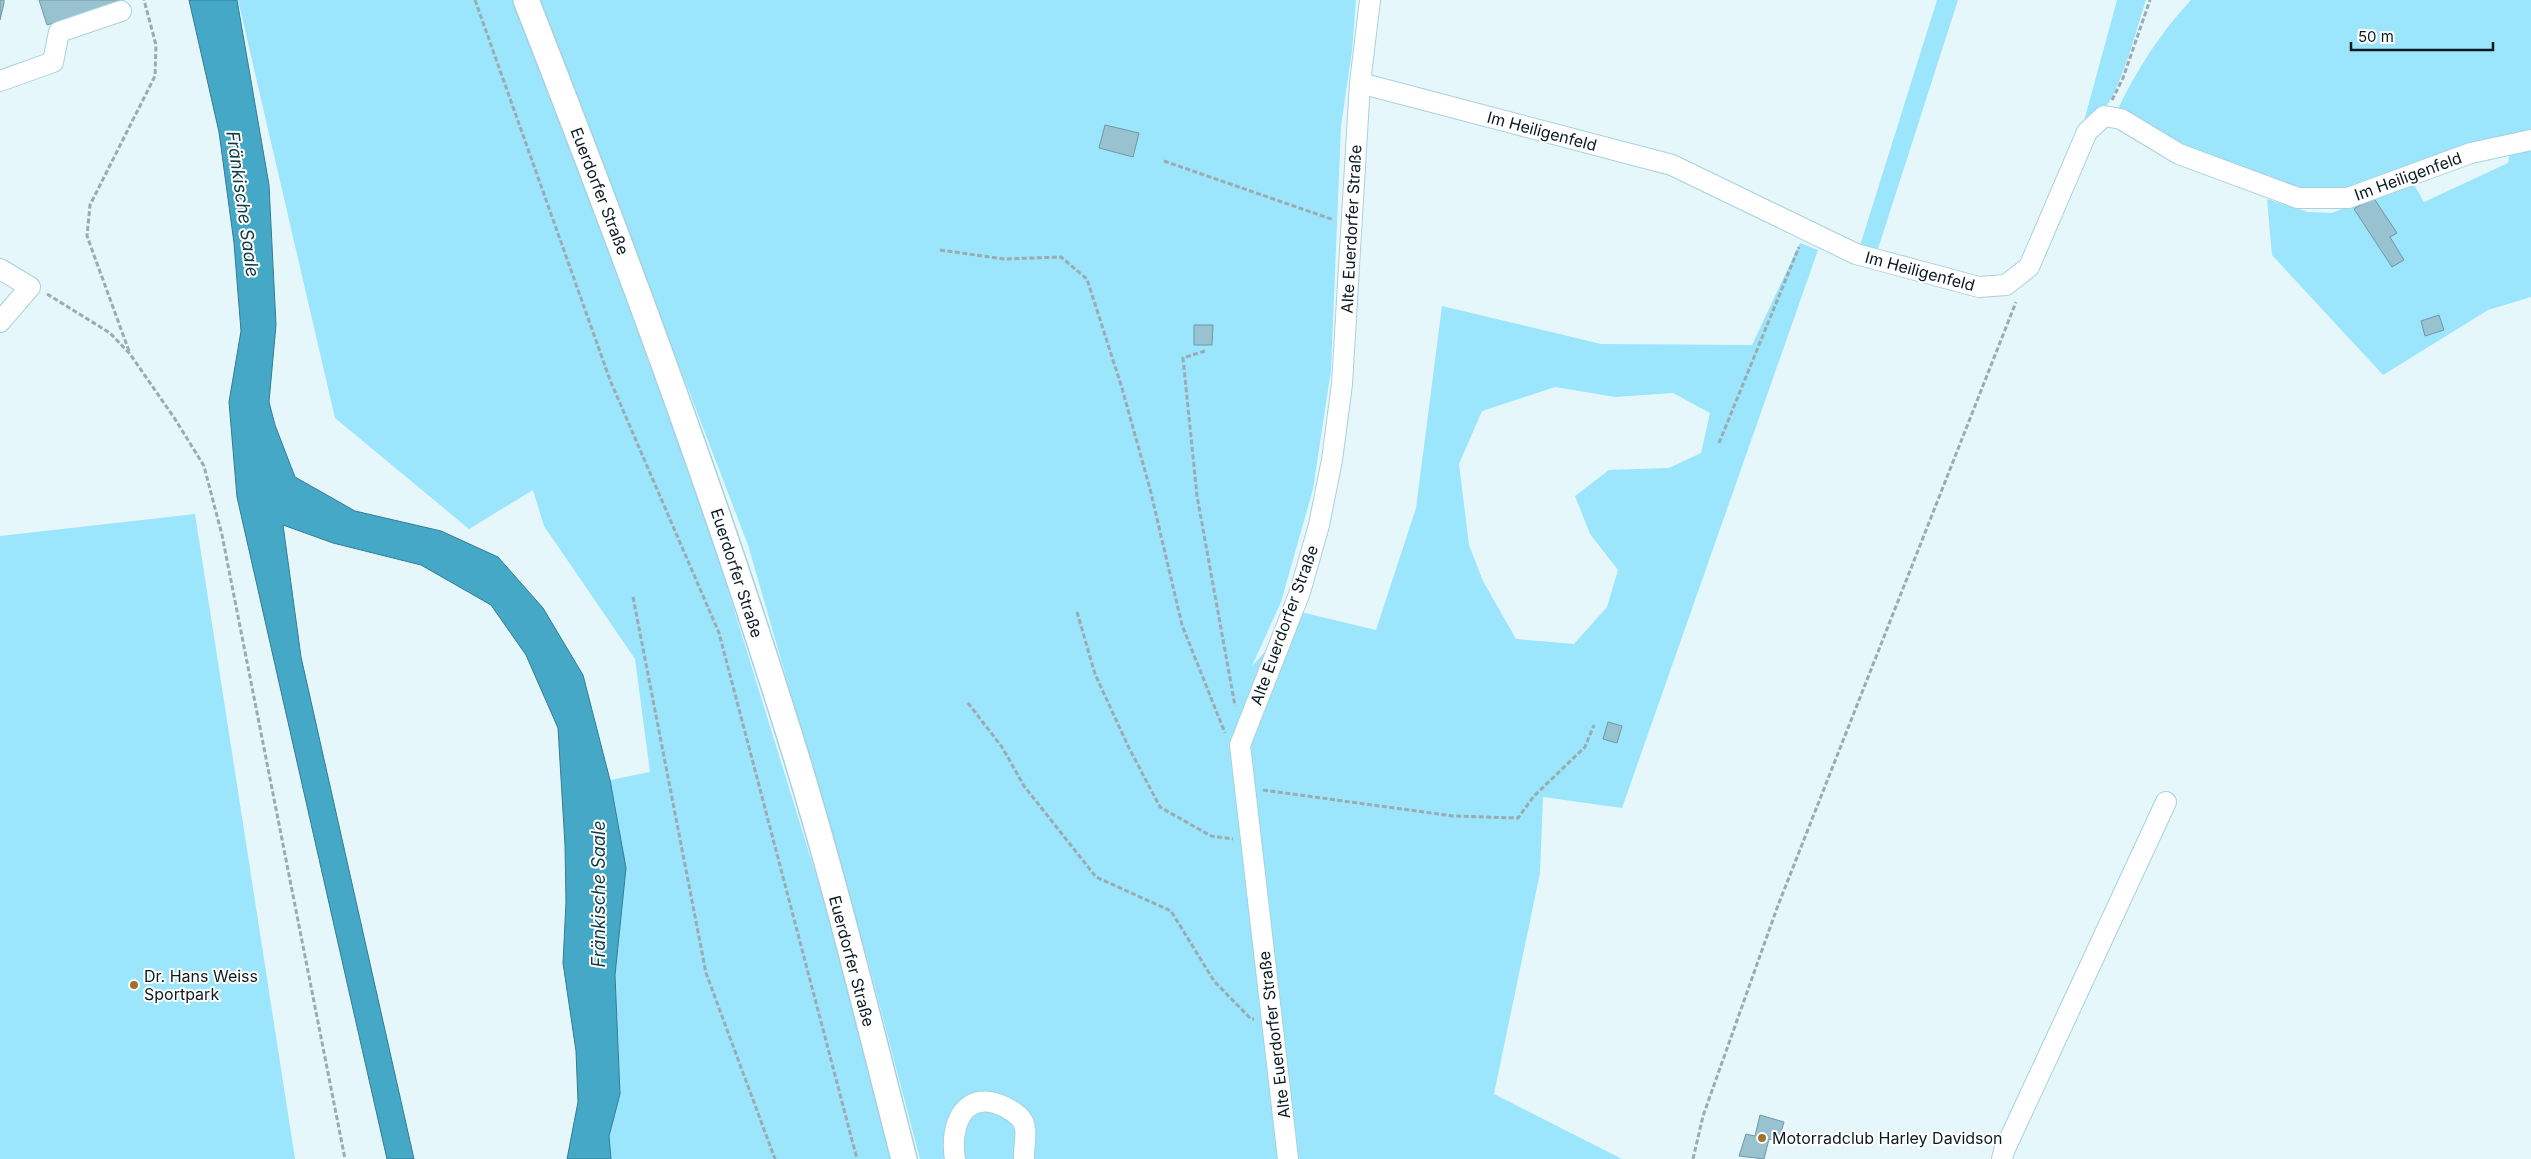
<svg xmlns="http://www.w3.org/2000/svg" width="2531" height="1159" font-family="Inter,sans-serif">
	<rect width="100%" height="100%" fill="#e6f7fc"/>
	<path fill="#9be5fd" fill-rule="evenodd" d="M 238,0 L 516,0 L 707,522 L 832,927 L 893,1159 L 611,1159 L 609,1136 L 620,1094 L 615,975 L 626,868 L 610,780 L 650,772 L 635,659 L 544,526 L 533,490 L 469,529 L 335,418 Z
		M 539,0 L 1356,0 L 1352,51 L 1341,126 L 1331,370 L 1313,489 L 1281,602 L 1252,666 L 1301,612 L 1376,630 L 1416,508 L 1442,306 L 1601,344 L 1752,345 L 1800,243 L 1818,250 L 1622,808 L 1543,797 L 1540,873 L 1494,1094 L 1622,1159 L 920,1159 L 869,965 L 748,545 ZM 1555,387 L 1615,397 L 1673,393 L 1710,413 L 1701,453 L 1669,468 L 1609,470 L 1575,496 L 1590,534 L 1618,570 L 1607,607 L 1574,644 L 1516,639 L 1483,581 L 1469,545 L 1459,464 L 1482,411 Z
		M 1937,0 L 1958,0 L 1877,252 L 1859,249 Z
		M 2117,0 L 2146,0 C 2138,24 2119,98 2101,112 C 2097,116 2090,118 2084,121 Z
		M 2191,0 L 2531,0 L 2531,129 L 2448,153 L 2346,191 L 2320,194 L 2198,157 L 2116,113 C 2135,72 2160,33 2191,0 Z
		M 2531,147 L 2531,297 L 2488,310 L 2383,375 L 2272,255 L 2267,199 L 2308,212 L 2332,213 L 2412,181 L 2424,202 L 2508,163 L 2510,152 Z
		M 195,514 L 295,1159 L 0,1159 L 0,536 Z"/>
	<path fill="#45a8c6" stroke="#337d94" d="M 189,0 L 237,0 L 269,185 L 276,325 L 269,402 L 275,425 L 295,477 L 355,511 L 441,531 L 498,557 L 543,608 L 583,675 L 610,780 L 626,868 L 615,975 L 620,1094 L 609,1136 L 611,1159 L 567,1159 L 578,1102 L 576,1051 L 563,963 L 566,902 L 565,845 L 558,728 L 526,655 L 491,605 L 421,565 L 333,543 L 283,525 L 301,657 L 414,1159 L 387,1159 L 237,497 L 229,402 L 241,331 L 234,243 L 219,132 Z"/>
	<path fill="#99c2d0" stroke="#7097a5" d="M 0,0 L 4,0 L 4,3 L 0,20 Z
		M 39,0 L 119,0 L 120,2 L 47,25 Z
		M 1105,125 L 1139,133 L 1133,157 L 1099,148 Z
		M 2373,197 L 2397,233 L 2390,237 L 2404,260 L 2392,267 L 2354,209 Z
		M 2439,315 L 2444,330 L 2425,336 L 2421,321 Z
		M 1194,325 L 1213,325 L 1212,345 L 1194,345 Z
		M 1608,722 L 1622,726 L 1617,743 L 1603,739 Z
		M 1760,1115 L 1784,1122 L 1778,1142 L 1769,1139 L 1764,1159 L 1739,1156 L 1746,1134 L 1755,1136 Z"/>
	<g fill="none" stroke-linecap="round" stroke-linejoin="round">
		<defs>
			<path id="minor" d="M 0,81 L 53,62 L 59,32 L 121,11
				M 1360,83 L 1672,165 L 1856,254 L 1979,287 L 2006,285 L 2029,267 L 2087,132 L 2104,116 L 2121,119 L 2179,154 L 2298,198 L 2348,198 L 2471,153 L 2531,140
				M 0,269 L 30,287 L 0,322
				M 955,1159 C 949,1123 966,1086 1007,1108 C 1014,1112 1021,1116 1024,1124 C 1028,1135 1023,1147 1024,1159
				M 1288,1159 L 1240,745 L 1300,592 L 1319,525 L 1332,460 L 1342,384 L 1360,83 L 1370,0
				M 2002,1159 L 2004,1151 L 2166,802"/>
			<path id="major" d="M 526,0 C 620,240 710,481 787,727 C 832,869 867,1015 904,1159"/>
		</defs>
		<use href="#minor" stroke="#a7d1df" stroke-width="22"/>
		<use href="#major" stroke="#a7d1df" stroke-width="28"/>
		<path stroke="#9babb0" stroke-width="3" stroke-dasharray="5 2.5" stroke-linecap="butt" d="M 475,0 L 610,380 L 719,633 L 857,1159
			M 2112,100 L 2123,78 L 2150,0
			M 1164,161 L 1334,220
			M 940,250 L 1004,259 L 1061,257 L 1087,279 L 1122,388 L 1150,489 L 1182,625 L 1225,733
			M 47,294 L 110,333 L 130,354 L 175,419 L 204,466 L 222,535 L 345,1159
			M 129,351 L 87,236 L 90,205 L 155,76 L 156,45 L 144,0
			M 1205,351 L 1183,358 L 1197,496 L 1235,706
			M 1719,443 L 1799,247
			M 633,597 L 706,973 L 775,1159
			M 1077,612 L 1095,674 L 1128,746 L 1160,807 L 1211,836 L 1233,839
			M 968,703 L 1002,747 L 1024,786 L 1096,877 L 1171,911 L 1214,981 L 1251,1019 L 1254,1019
			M 1263,790 L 1453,816 L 1518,818 L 1534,796 L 1585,747 L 1594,725
			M 1693,1159 L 1703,1116 L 1777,908 L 2016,302"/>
		<use href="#minor" stroke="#fff" stroke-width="20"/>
		<use href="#major" stroke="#fff" stroke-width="25"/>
	</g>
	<g fill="#a5712a" stroke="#fff" stroke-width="2">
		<circle cx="134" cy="985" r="5"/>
		<circle cx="1762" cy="1138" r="5"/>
	</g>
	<g text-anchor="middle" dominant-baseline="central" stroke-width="4" stroke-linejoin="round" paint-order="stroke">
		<g font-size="16" fill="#0a1a1f" stroke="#fff">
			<text transform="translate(1542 131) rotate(15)">Im Heiligenfeld</text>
			<text transform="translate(2408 176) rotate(-20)">Im Heiligenfeld</text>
			<text transform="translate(600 191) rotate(69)">Euerdorfer Straße</text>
			<text transform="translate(1351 229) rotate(-87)">Alte Euerdorfer Straße</text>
			<text transform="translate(1920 271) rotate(15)">Im Heiligenfeld</text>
			<text transform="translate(737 573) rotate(72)">Euerdorfer Straße</text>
			<text transform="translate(1284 625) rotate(-70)">Alte Euerdorfer Straße</text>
			<text transform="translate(852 961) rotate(75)">Euerdorfer Straße</text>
			<text transform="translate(1274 1035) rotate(-97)">Alte Euerdorfer Straße</text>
		</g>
		<g font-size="16" fill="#0a1a1f" stroke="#fff" text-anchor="start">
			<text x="144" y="976">Dr. Hans Weiss<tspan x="144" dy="18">Sportpark</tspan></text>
			<text x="1772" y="1138">Motorradclub Harley Davidson</text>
		</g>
		<g font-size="18" font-style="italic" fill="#0d3a47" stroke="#fff">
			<text transform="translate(243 204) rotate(82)">Fränkische Saale</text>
			<text transform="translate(598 894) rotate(-90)">Fränkische Saale</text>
		</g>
	</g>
	<path d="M2351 42v8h142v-8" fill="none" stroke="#0a1a1f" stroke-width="2.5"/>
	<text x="2358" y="42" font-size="15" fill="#0a1a1f" stroke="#ffffff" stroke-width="4" paint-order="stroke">50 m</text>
</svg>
